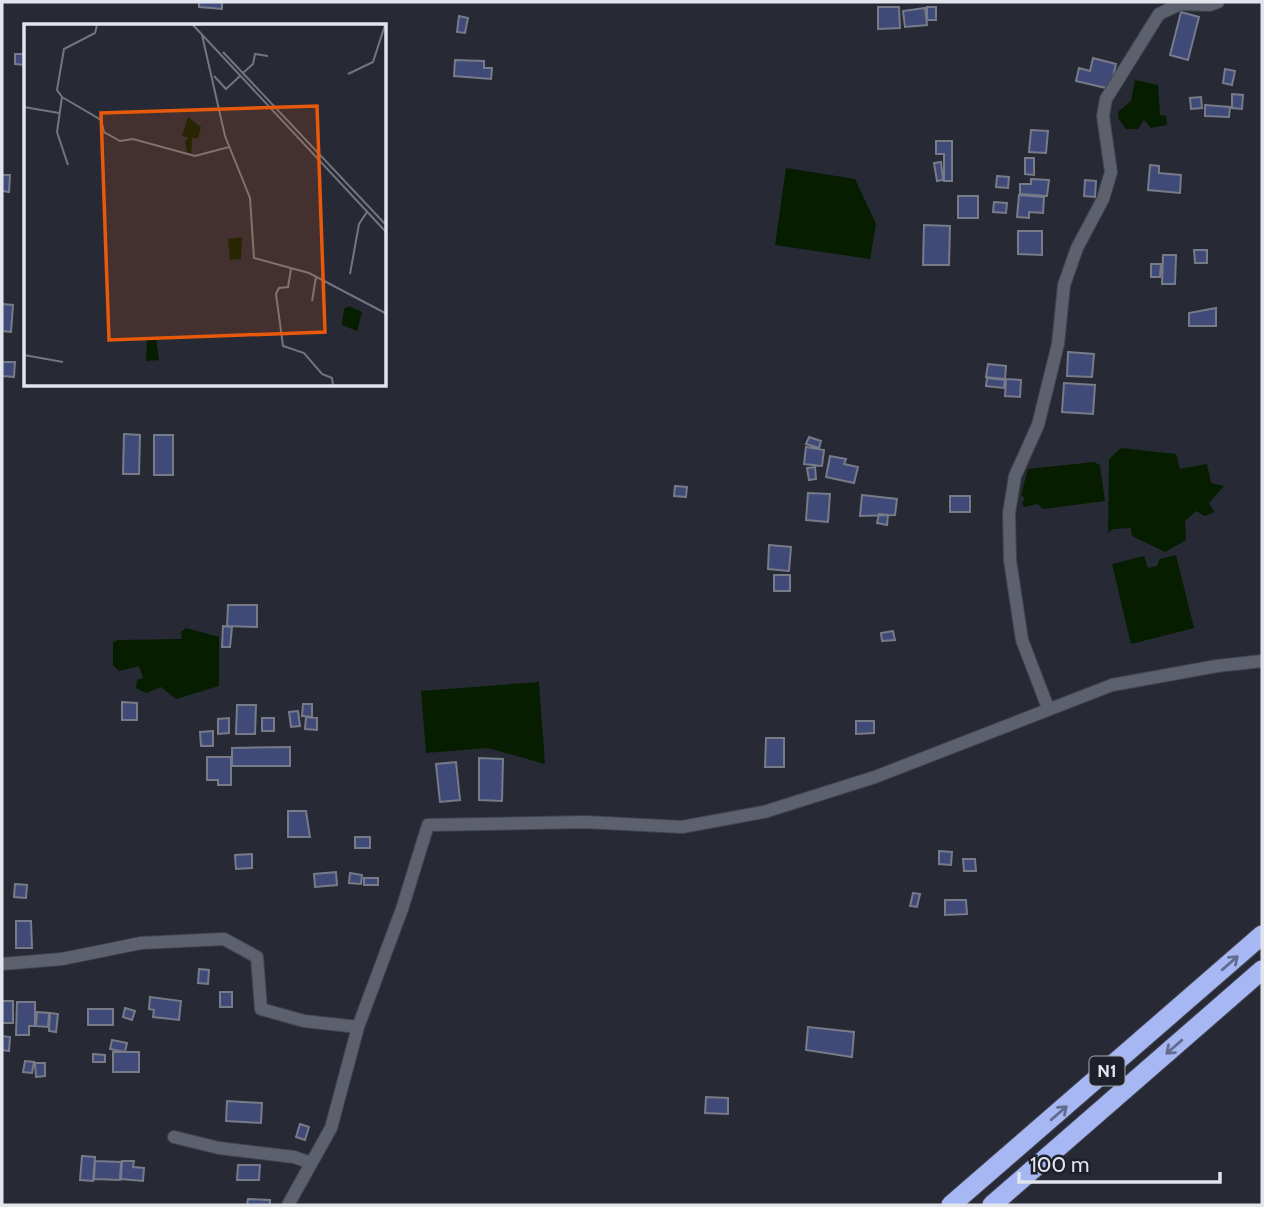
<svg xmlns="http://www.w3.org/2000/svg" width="1264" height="1207" font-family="Cabin,sans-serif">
	<rect width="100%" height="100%" fill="#272a35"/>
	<path fill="#061d00" d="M 1135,80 L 1158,85 L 1160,115 L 1166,116 L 1167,125 L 1151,128 L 1144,120 L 1138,129 L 1126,129 L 1118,118 L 1118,112 L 1131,101 Z
		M 786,168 L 855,179 L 876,224 L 870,259 L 775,245 Z
		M 1121,448 L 1176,454 L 1180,469 L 1207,464 L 1211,483 L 1224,486 L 1209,503 L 1214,512 L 1205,516 L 1196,511 L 1185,521 L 1186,540 L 1165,552 L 1132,536 L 1131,528 L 1113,529 L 1108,533 L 1109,459 Z
		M 1094,462 L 1100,465 L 1105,501 L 1043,509 L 1038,504 L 1024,507 L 1022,503 L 1025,498 L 1021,495 L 1028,469 Z
		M 1176,555 L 1194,628 L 1131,644 L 1112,564 L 1144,556 L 1148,568 L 1157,566 L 1160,559 Z
		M 186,628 L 219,637 L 219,686 L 176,699 L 161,687 L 146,693 L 136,688 L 137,680 L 143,678 L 139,666 L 119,671 L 113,665 L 113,642 L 118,640 L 182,639 L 181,632 Z
		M 539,682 L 545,764 L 488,748 L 426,753 L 421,691 Z"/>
	<path fill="#3f4a79" stroke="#777b88" stroke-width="2" d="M 199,2 L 222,2 L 222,9 L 199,7 Z
		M 878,7 L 899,7 L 900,28 L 878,29 Z
		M 927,7 L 936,7 L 936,20 L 927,20 Z
		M 925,8 L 927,25 L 905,27 L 903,11 Z
		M 1181,12 L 1199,17 L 1188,60 L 1170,55 Z
		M 459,16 L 468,18 L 465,33 L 457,32 Z
		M 15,54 L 26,54 L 26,65 L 15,64 Z
		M 1093,58 L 1116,64 L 1110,89 L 1076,81 L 1079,68 L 1090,71 Z
		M 455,60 L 484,61 L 484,68 L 492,68 L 491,79 L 454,76 Z
		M 1225,69 L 1235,71 L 1232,85 L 1223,83 Z
		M 1232,94 L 1243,95 L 1242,109 L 1232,108 Z
		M 1201,97 L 1202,108 L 1191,109 L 1190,98 Z
		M 1205,105 L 1230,107 L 1229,117 L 1205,116 Z
		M 1031,130 L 1048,131 L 1046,153 L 1029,152 Z
		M 936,141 L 952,141 L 952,181 L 944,181 L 944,154 L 936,154 Z
		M 1025,158 L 1034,158 L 1034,175 L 1025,174 Z
		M 941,162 L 943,180 L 937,181 L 934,163 Z
		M 1150,165 L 1159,166 L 1159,173 L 1181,175 L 1180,193 L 1148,190 Z
		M 2,175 L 10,175 L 9,192 L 2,191 Z
		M 997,176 L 1009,177 L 1008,188 L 996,187 Z
		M 1031,179 L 1049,180 L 1047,196 L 1020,194 L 1020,184 L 1031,184 Z
		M 1085,180 L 1096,181 L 1095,197 L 1084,196 Z
		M 1019,195 L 1044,197 L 1043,213 L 1029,212 L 1029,218 L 1017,217 Z
		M 958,196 L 978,196 L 978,218 L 958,218 Z
		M 994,202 L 1007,203 L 1006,213 L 993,212 Z
		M 924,225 L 950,226 L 949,265 L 923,265 Z
		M 1018,231 L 1042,231 L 1042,255 L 1018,254 Z
		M 1194,250 L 1207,250 L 1207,263 L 1195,263 Z
		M 1163,255 L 1176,255 L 1175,284 L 1162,284 Z
		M 1151,264 L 1161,264 L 1160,277 L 1151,277 Z
		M 2,304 L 13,305 L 11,332 L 2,331 Z
		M 1216,308 L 1216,326 L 1189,326 L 1189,313 Z
		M 1068,352 L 1094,354 L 1092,377 L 1067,376 Z
		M 2,362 L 15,362 L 14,377 L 2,376 Z
		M 988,364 L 1006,366 L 1005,379 L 986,377 Z
		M 987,378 L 1005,380 L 1004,388 L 986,386 Z
		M 1006,379 L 1021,380 L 1020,397 L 1005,396 Z
		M 1064,383 L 1095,385 L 1093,414 L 1062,412 Z
		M 124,434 L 140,435 L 139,474 L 123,474 Z
		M 154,435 L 173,435 L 173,475 L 154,475 Z
		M 809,437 L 821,441 L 819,448 L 806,444 Z
		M 806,447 L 824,450 L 822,466 L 804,464 Z
		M 830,456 L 846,459 L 844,464 L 858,467 L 854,483 L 826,477 Z
		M 815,467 L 816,479 L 809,480 L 807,468 Z
		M 675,486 L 687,487 L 686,497 L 674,496 Z
		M 808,493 L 830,494 L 828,522 L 806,520 Z
		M 862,495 L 897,499 L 895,515 L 860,516 Z
		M 950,496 L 970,496 L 970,512 L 950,512 Z
		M 879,514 L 888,515 L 887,525 L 877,523 Z
		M 769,545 L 791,547 L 789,571 L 768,569 Z
		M 774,575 L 790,575 L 790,591 L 774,591 Z
		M 228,605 L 257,605 L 257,627 L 227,626 Z
		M 223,626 L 232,627 L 230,647 L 222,647 Z
		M 893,631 L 895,640 L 882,641 L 881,633 Z
		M 122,702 L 137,703 L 137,720 L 122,720 Z
		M 303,704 L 312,704 L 312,717 L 302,716 Z
		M 237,705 L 256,705 L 255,734 L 236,734 Z
		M 298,711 L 300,726 L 291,727 L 289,712 Z
		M 306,717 L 317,718 L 317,730 L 305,729 Z
		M 229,718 L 229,733 L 218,734 L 218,719 Z
		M 262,718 L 274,718 L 274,731 L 262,731 Z
		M 856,721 L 874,721 L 874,733 L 856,734 Z
		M 213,731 L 213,746 L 201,746 L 200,732 Z
		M 766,738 L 784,738 L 784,767 L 765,767 Z
		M 290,747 L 290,766 L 232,766 L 232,748 Z
		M 207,757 L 231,757 L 231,785 L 218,785 L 218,780 L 207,780 Z
		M 479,758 L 503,759 L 502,801 L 479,800 Z
		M 456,762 L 460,800 L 440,802 L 436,764 Z
		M 288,811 L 306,811 L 310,837 L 288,837 Z
		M 355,837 L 370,837 L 370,848 L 355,848 Z
		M 939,851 L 952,852 L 951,865 L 939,864 Z
		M 252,854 L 252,868 L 236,869 L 235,855 Z
		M 963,859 L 975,859 L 976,871 L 964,871 Z
		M 336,872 L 337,885 L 315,887 L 314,874 Z
		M 350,873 L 362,875 L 361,884 L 349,883 Z
		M 364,878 L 378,878 L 378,885 L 364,885 Z
		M 15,884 L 27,885 L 26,898 L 14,897 Z
		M 913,893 L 920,894 L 917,907 L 910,906 Z
		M 945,900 L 966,900 L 967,914 L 945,915 Z
		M 16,921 L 31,921 L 32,948 L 16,948 Z
		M 199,969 L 209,970 L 208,984 L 198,983 Z
		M 220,992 L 232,992 L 232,1007 L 220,1007 Z
		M 150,997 L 181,1001 L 179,1020 L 153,1017 L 154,1010 L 149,1009 Z
		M 2,1001 L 13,1001 L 13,1023 L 2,1023 Z
		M 17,1002 L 35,1002 L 35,1026 L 29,1026 L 29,1035 L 16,1035 Z
		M 125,1008 L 135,1011 L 132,1020 L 123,1017 Z
		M 88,1009 L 113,1009 L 113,1025 L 88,1025 Z
		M 37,1012 L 49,1013 L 48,1027 L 36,1026 Z
		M 50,1013 L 58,1014 L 56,1032 L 49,1031 Z
		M 808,1027 L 854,1032 L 852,1057 L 806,1050 Z
		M 2,1036 L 10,1037 L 9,1051 L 2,1050 Z
		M 112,1040 L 127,1043 L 125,1052 L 110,1049 Z
		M 113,1052 L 139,1052 L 139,1072 L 113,1072 Z
		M 93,1054 L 105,1055 L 105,1062 L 93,1062 Z
		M 25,1061 L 34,1062 L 32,1073 L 23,1072 Z
		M 35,1063 L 45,1063 L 45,1076 L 36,1077 Z
		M 706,1097 L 728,1098 L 728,1114 L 705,1113 Z
		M 227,1101 L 262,1103 L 261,1123 L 226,1121 Z
		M 300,1124 L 309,1127 L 305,1140 L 296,1137 Z
		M 82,1156 L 95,1157 L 93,1181 L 80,1180 Z
		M 95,1161 L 121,1162 L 120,1180 L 94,1179 Z
		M 122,1161 L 134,1161 L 133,1167 L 144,1168 L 143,1181 L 121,1179 Z
		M 238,1165 L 260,1165 L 259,1180 L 237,1180 Z
		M 248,1199 L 270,1200 L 270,1205 L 247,1205 Z"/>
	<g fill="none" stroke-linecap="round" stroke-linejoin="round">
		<defs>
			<path id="minor" d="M 1048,708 L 1022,640 L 1010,560 L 1009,513 L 1015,476 L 1038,425 L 1058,344 L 1064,285 L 1077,248 L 1103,199 L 1111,172 L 1103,116 L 1106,99 L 1159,14 L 1180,4 L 1210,5 L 1218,2
				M 2,964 L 62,959 L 141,943 L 224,939 L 257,957 L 261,1009 L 304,1021 L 358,1027
				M 174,1137 L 219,1148 L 294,1157 L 311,1163
				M 288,1205 L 331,1128 L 358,1027 L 402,909 L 428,825 L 585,822 L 682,827 L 764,812 L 875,777 L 1112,685 L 1217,666 L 1262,661"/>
			<path id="highway" d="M 951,1205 L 1262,935
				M 992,1205 L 1262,970"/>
		</defs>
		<use href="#minor" stroke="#42454e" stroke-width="14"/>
		<use href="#highway" stroke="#42454e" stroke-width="21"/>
		<use href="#minor" stroke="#5d606d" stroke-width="12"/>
		<use href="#highway" stroke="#a6b7f3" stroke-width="19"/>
	</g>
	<defs><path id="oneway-shaft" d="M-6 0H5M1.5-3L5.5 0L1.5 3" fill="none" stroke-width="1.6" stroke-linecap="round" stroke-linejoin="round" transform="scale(1.75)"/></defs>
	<g stroke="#626c8f">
		<use href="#oneway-shaft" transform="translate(1230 963) rotate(-41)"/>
		<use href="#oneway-shaft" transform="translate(1174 1047) rotate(139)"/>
		<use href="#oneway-shaft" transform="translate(1059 1113) rotate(-41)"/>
	</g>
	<g text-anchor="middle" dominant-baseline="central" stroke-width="6" stroke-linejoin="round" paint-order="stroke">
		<rect fill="#1e212b" stroke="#a7aab2" stroke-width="2" x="1089.5" y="1056.5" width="35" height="29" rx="5"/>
		<g font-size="18" font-weight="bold" fill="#e2e5ec">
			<text x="1107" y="1071">N1</text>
		</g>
	</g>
	<g transform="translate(24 24)">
		<rect width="362" height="362" fill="#272a35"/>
		<path d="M 164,93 L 177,103 L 174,114 L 168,114 L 167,130 L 163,128 L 161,117 L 165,114 L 158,112 ZM 218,213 L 217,235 L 206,236 L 204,215 ZM 325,282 L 338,288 L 333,307 L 318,301 L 320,285 ZM 123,313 L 132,313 L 135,336 L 122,337 Z" fill="#061d00"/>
		<path fill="none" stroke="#72757e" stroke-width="2" d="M 169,1 L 363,209M 178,11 L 201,112 L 226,174 L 230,234 L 285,249 L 363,290M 199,28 L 363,202M 219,49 L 229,40 L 231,30 L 244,32M 324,50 L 349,38 L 361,1M 190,52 L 202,65 L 216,52M 38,73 L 77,96 L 80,108 L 96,117 L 109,115 L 171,132 L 205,123M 38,73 L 33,66 L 40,25 L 71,9 L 73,1M 38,73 L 33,108 L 44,141M 0,83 L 35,89M 267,245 L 264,263 L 255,264 L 252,270 L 259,322 L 280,329 L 298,350 L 308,354 L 309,361M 326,250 L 335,200 L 343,188M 288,277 L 292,253M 0,331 L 39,338"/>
		<path fill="#e8590c" fill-opacity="0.15" stroke="#e8590c" stroke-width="3.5" d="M 293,82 L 301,308 L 85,316 L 77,89 Z"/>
		<rect width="362" height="362" fill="none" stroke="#e2e5ec" stroke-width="3.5"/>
	</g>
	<rect width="1264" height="1207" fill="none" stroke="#e2e5ec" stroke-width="7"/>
	<path d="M1019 1172v10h201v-10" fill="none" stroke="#e2e5ec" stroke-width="3.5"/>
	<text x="1030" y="1172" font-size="21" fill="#e2e5ec" stroke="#1e212b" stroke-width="5" paint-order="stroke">100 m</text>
</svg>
